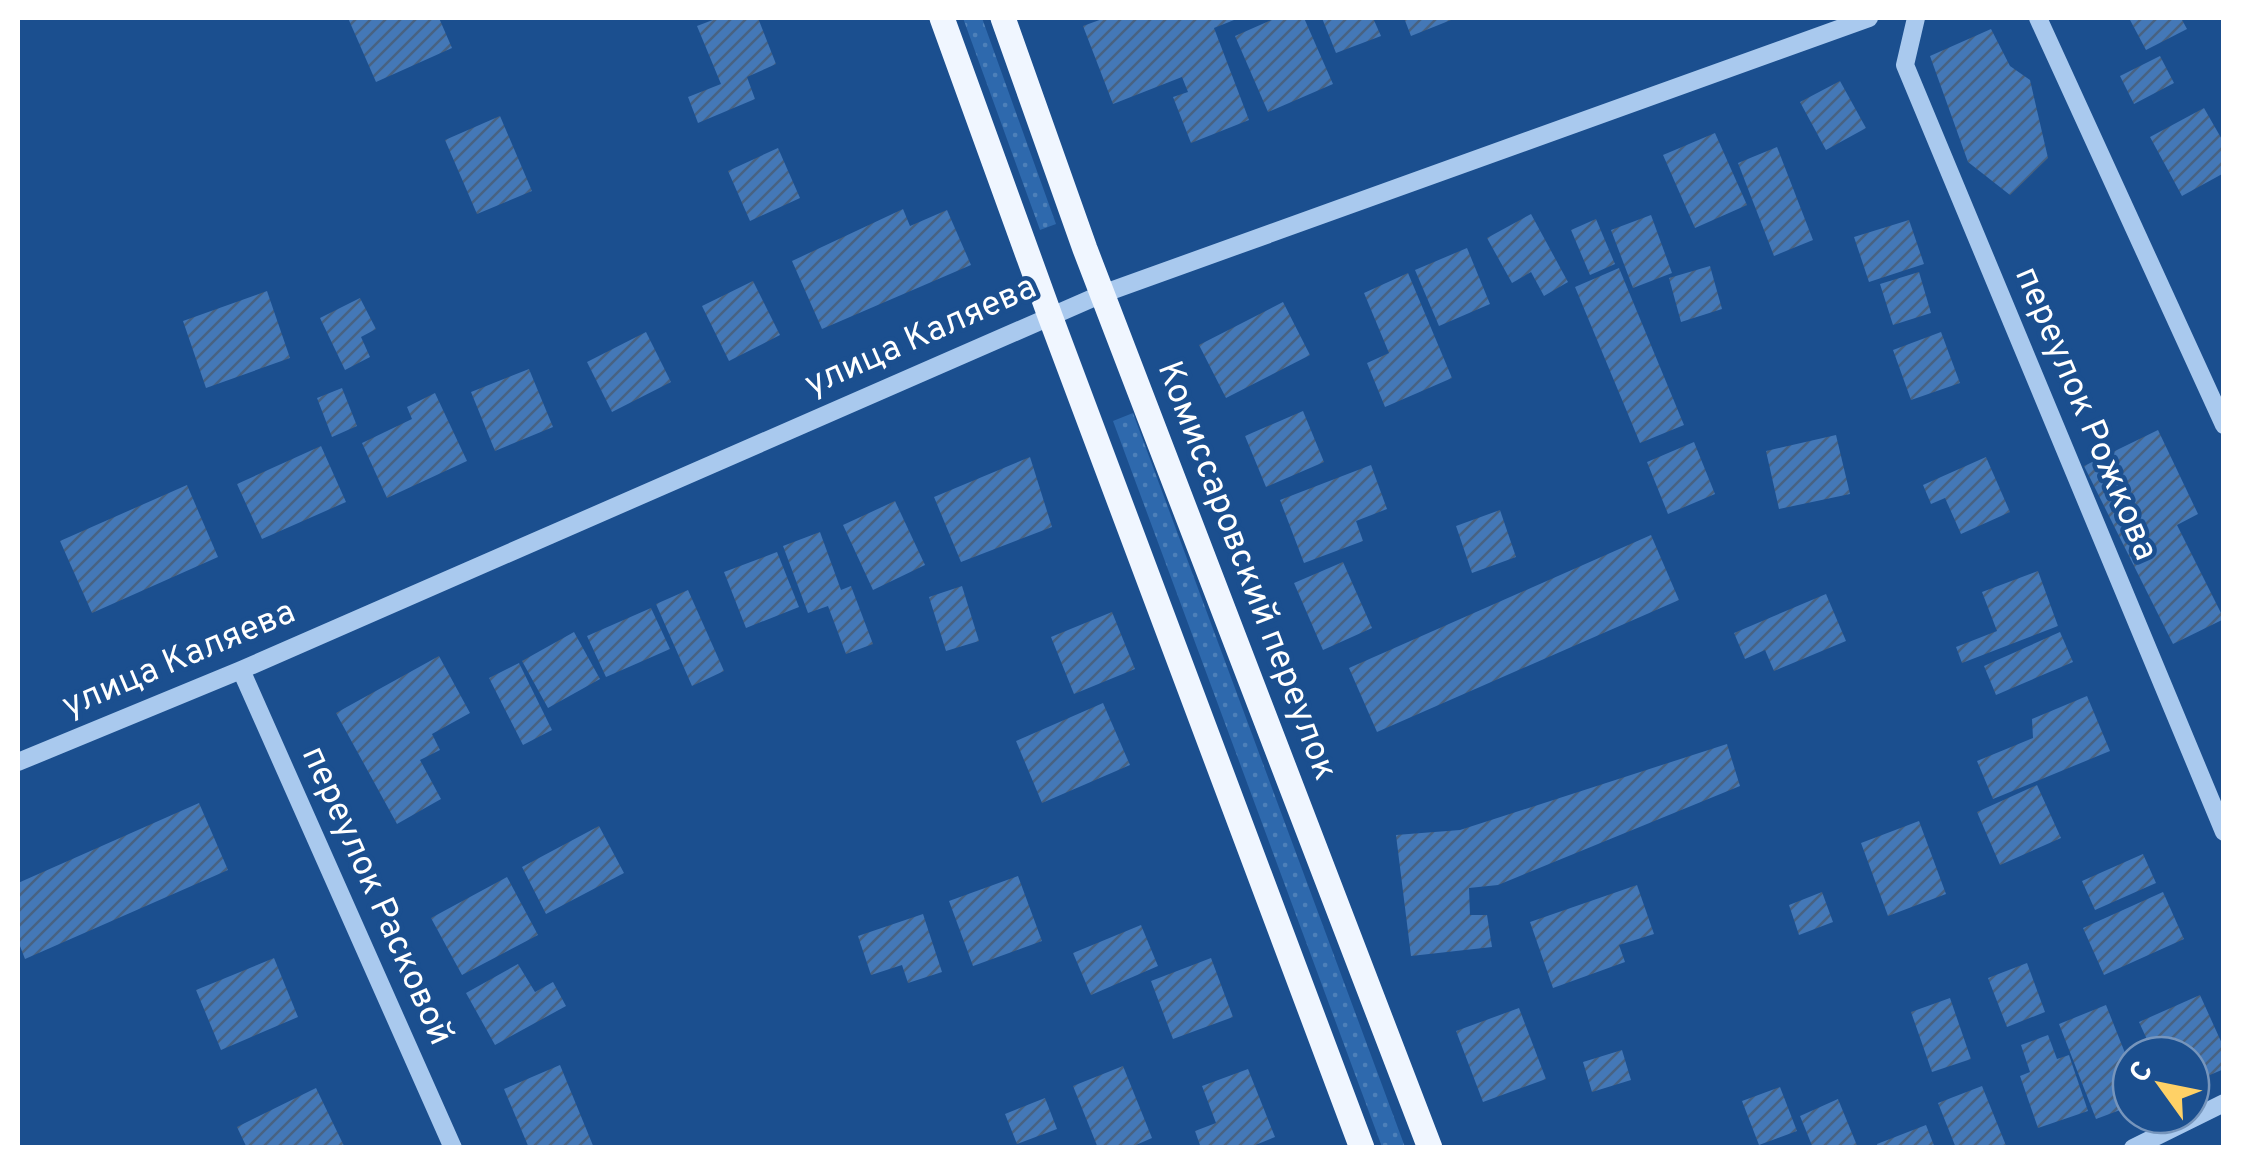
<svg xmlns="http://www.w3.org/2000/svg" width="2241" height="1165" font-family="Overpass,sans-serif">
	<defs>
		<pattern id="grass-dots" width="8" height="8" patternUnits="userSpaceOnUse" patternTransform="scale(2.5)"><rect width="8" height="8" fill="#2e69ad"/><path d="M2 2h.1M6 6h.1" fill="none" stroke="#4d80b9" stroke-width="1.8" stroke-linecap="round"/></pattern>
		<pattern id="building-hatch" width="6" height="6" patternUnits="userSpaceOnUse" patternTransform="scale(2.5)"><rect width="6" height="6" fill="#4478b7"/><path d="M-1 1l2-2M0 6l6-6M5 7l2-2" fill="none" stroke="#486282"/></pattern>
	</defs>
	<rect width="100%" height="100%" fill="#1b4f8f"/>
	<path fill="url(#grass-dots)" d="M 963,18 L 982,18 L 1056,224 L 1040,230 Z
		M 1133,413 L 1405,1147 L 1382,1147 L 1113,421 Z"/>
	<path fill="url(#building-hatch)" d="M 348,18 L 439,18 L 452,48 L 376,82 Z
		M 718,18 L 758,18 L 776,64 L 747,77 L 755,99 L 698,123 L 688,97 L 721,84 L 697,26 Z
		M 1105,18 L 1239,18 L 1214,28 L 1249,120 L 1191,143 L 1173,97 L 1188,92 L 1182,77 L 1113,104 L 1083,26 Z
		M 1276,18 L 1304,18 L 1333,84 L 1268,112 L 1235,36 Z
		M 1322,18 L 1373,18 L 1381,36 L 1336,53 Z
		M 1404,18 L 1456,18 L 1411,36 Z
		M 2129,18 L 2181,18 L 2187,29 L 2146,50 Z
		M 1991,29 L 2010,66 L 2030,80 L 2048,158 L 2010,195 L 1968,162 L 1930,56 Z
		M 2160,56 L 2174,83 L 2134,104 L 2120,76 Z
		M 1840,81 L 1866,128 L 1826,150 L 1800,102 Z
		M 2204,108 L 2224,143 L 2224,173 L 2182,196 L 2150,137 Z
		M 500,116 L 532,191 L 477,214 L 445,140 Z
		M 1715,133 L 1747,205 L 1695,228 L 1663,155 Z
		M 1777,147 L 1813,240 L 1774,256 L 1738,163 Z
		M 778,148 L 800,198 L 750,221 L 728,171 Z
		M 903,209 L 910,226 L 947,210 L 971,265 L 822,329 L 792,261 Z
		M 1531,214 L 1568,282 L 1544,296 L 1531,272 L 1512,283 L 1487,238 Z
		M 1651,215 L 1672,273 L 1633,288 L 1611,230 Z
		M 1596,219 L 1615,264 L 1590,275 L 1571,230 Z
		M 1909,220 L 1924,264 L 1869,282 L 1854,237 Z
		M 1467,248 L 1490,304 L 1439,326 L 1415,270 Z
		M 1710,266 L 1722,309 L 1681,322 L 1669,278 Z
		M 1619,268 L 1684,425 L 1640,443 L 1575,287 Z
		M 1919,272 L 1931,313 L 1893,325 L 1880,284 Z
		M 1408,273 L 1452,378 L 1385,407 L 1367,363 L 1389,353 L 1364,293 Z
		M 753,281 L 780,335 L 729,361 L 702,306 Z
		M 267,291 L 290,358 L 206,388 L 183,321 Z
		M 360,298 L 376,329 L 361,337 L 370,357 L 345,370 L 320,318 Z
		M 1283,302 L 1310,355 L 1226,398 L 1199,345 Z
		M 646,332 L 671,382 L 612,412 L 587,362 Z
		M 1941,332 L 1960,383 L 1911,400 L 1893,350 Z
		M 529,369 L 553,427 L 495,451 L 471,392 Z
		M 342,388 L 357,426 L 332,437 L 317,398 Z
		M 435,393 L 467,461 L 387,498 L 362,443 L 412,419 L 407,407 Z
		M 1303,411 L 1324,462 L 1266,487 L 1245,436 Z
		M 2158,430 L 2198,514 L 2177,525 L 2224,619 L 2173,644 L 2084,466 Z
		M 1836,435 L 1850,494 L 1779,509 L 1766,451 Z
		M 1694,442 L 1715,494 L 1668,514 L 1647,462 Z
		M 321,446 L 346,502 L 262,539 L 237,484 Z
		M 1030,457 L 1052,527 L 961,562 L 934,497 Z
		M 1986,457 L 2010,512 L 1961,534 L 1945,498 L 1931,504 L 1923,485 Z
		M 1371,465 L 1387,509 L 1356,521 L 1363,541 L 1304,563 L 1280,500 Z
		M 187,485 L 218,557 L 92,613 L 60,541 Z
		M 895,501 L 925,565 L 873,590 L 843,525 Z
		M 1500,510 L 1516,557 L 1472,573 L 1456,526 Z
		M 820,532 L 841,590 L 851,586 L 873,644 L 846,654 L 828,606 L 808,613 L 783,546 Z
		M 1651,535 L 1679,600 L 1377,732 L 1349,668 Z
		M 777,552 L 799,607 L 746,628 L 724,572 Z
		M 1343,562 L 1372,628 L 1323,650 L 1294,583 Z
		M 2038,571 L 2058,626 L 1962,663 L 1956,647 L 1997,631 L 1982,592 Z
		M 962,586 L 979,641 L 946,651 L 929,597 Z
		M 688,590 L 724,671 L 692,686 L 656,604 Z
		M 1826,594 L 1846,641 L 1774,671 L 1765,650 L 1745,659 L 1734,633 Z
		M 651,608 L 670,649 L 606,677 L 587,636 Z
		M 1112,612 L 1135,669 L 1074,694 L 1051,637 Z
		M 574,632 L 600,679 L 548,708 L 522,661 Z
		M 2060,632 L 2073,662 L 1996,695 L 1984,666 Z
		M 439,656 L 470,713 L 432,734 L 440,750 L 420,760 L 441,799 L 397,824 L 336,713 Z
		M 519,663 L 552,730 L 523,745 L 489,678 Z
		M 2087,696 L 2110,751 L 1993,799 L 1977,761 L 2033,738 L 2032,719 Z
		M 1103,703 L 1130,765 L 1042,803 L 1016,741 Z
		M 1727,744 L 1740,786 L 1498,885 L 1469,888 L 1470,915 L 1487,915 L 1492,947 L 1411,956 L 1396,835 L 1460,830 Z
		M 2037,785 L 2061,838 L 2000,865 L 1977,812 Z
		M 199,803 L 228,870 L 25,959 L 18,941 L 18,883 Z
		M 1919,821 L 1946,894 L 1888,916 L 1861,843 Z
		M 599,826 L 624,873 L 546,914 L 522,867 Z
		M 2143,854 L 2156,883 L 2095,910 L 2082,881 Z
		M 1018,876 L 1042,941 L 973,966 L 949,901 Z
		M 507,877 L 538,935 L 462,975 L 431,918 Z
		M 1637,885 L 1654,934 L 1619,945 L 1625,962 L 1553,988 L 1530,922 Z
		M 1822,892 L 1833,922 L 1799,935 L 1789,905 Z
		M 2163,892 L 2184,939 L 2104,975 L 2083,928 Z
		M 923,914 L 942,972 L 908,983 L 902,965 L 871,975 L 858,936 Z
		M 1141,925 L 1158,966 L 1091,995 L 1073,953 Z
		M 274,958 L 298,1017 L 221,1050 L 196,990 Z
		M 1211,958 L 1233,1017 L 1173,1039 L 1151,981 Z
		M 2027,963 L 2045,1012 L 2007,1027 L 1988,978 Z
		M 518,964 L 535,992 L 553,982 L 566,1006 L 495,1045 L 466,993 Z
		M 2200,995 L 2224,1048 L 2224,1069 L 2191,1083 L 2191,1055 L 2154,1055 L 2139,1022 Z
		M 1950,998 L 1971,1059 L 1932,1072 L 1911,1012 Z
		M 2106,1005 L 2131,1068 L 2131,1106 L 2096,1119 L 2059,1024 Z
		M 1519,1008 L 1546,1079 L 1483,1102 L 1456,1031 Z
		M 2048,1035 L 2057,1059 L 2069,1055 L 2088,1111 L 2038,1128 L 2020,1076 L 2030,1072 L 2021,1045 Z
		M 1622,1050 L 1631,1080 L 1592,1092 L 1583,1062 Z
		M 560,1065 L 594,1148 L 529,1148 L 504,1089 Z
		M 1123,1066 L 1152,1138 L 1129,1148 L 1098,1148 L 1073,1086 Z
		M 1248,1069 L 1275,1137 L 1248,1148 L 1201,1148 L 1195,1131 L 1216,1123 L 1202,1086 Z
		M 1982,1086 L 2007,1148 L 1956,1148 L 1938,1103 Z
		M 1780,1087 L 1797,1131 L 1759,1145 L 1742,1101 Z
		M 316,1088 L 345,1148 L 247,1148 L 237,1127 Z
		M 1045,1098 L 1057,1129 L 1017,1144 L 1005,1114 Z
		M 1838,1099 L 1858,1148 L 1813,1148 L 1800,1116 Z
		M 1926,1125 L 1935,1148 L 1878,1148 L 1877,1144 Z"/>
	<g fill="none" stroke-linecap="round" stroke-linejoin="round">
		<path stroke="#a9c9ee" stroke-width="18" d="M 1916,18 L 1905,65 L 2224,832
			M 2038,18 L 2224,425
			M 241,670 L 453,1148
			M 18,762 L 241,670 L 1102,294 L 1869,18
			M 2133,1148 L 2224,1103"/>
		<path stroke="#f0f6ff" stroke-width="25" d="M 942,18 L 1050,316 L 1362,1148
			M 1003,18 L 1085,249 L 1430,1148"/>
	</g>
	<g text-anchor="middle" dominant-baseline="central" stroke-width="9" stroke-linejoin="round" paint-order="stroke">
		<g font-size="35" fill="#fff" stroke="#1b4f8f">
			<text transform="translate(921 337) rotate(-24)">улица Каляева</text>
			<text transform="translate(2085 414) rotate(67)">переулок Рожкова</text>
			<text transform="translate(1246 571) rotate(69)">Комиссаровский переулок</text>
			<text transform="translate(179 660) rotate(-23)">улица Каляева</text>
			<text transform="translate(376 896) rotate(66)">переулок Расковой</text>
		</g>
	</g>
	<rect width="2241" height="1165" fill="none" stroke="#ffffff" stroke-width="40"/>
	<g transform="translate(2161 1085) rotate(303)"><circle r="48" fill="#1b4f8f" stroke="#7695bc" stroke-width="2.5"/>
	<path d="M0-8L18 38L0 25L-18 38Z" fill="#ffd166"/>
	<text y="-15" font-size="28" font-weight="bold" text-anchor="middle" fill="#ffffff">С</text>
	</g>
</svg>
